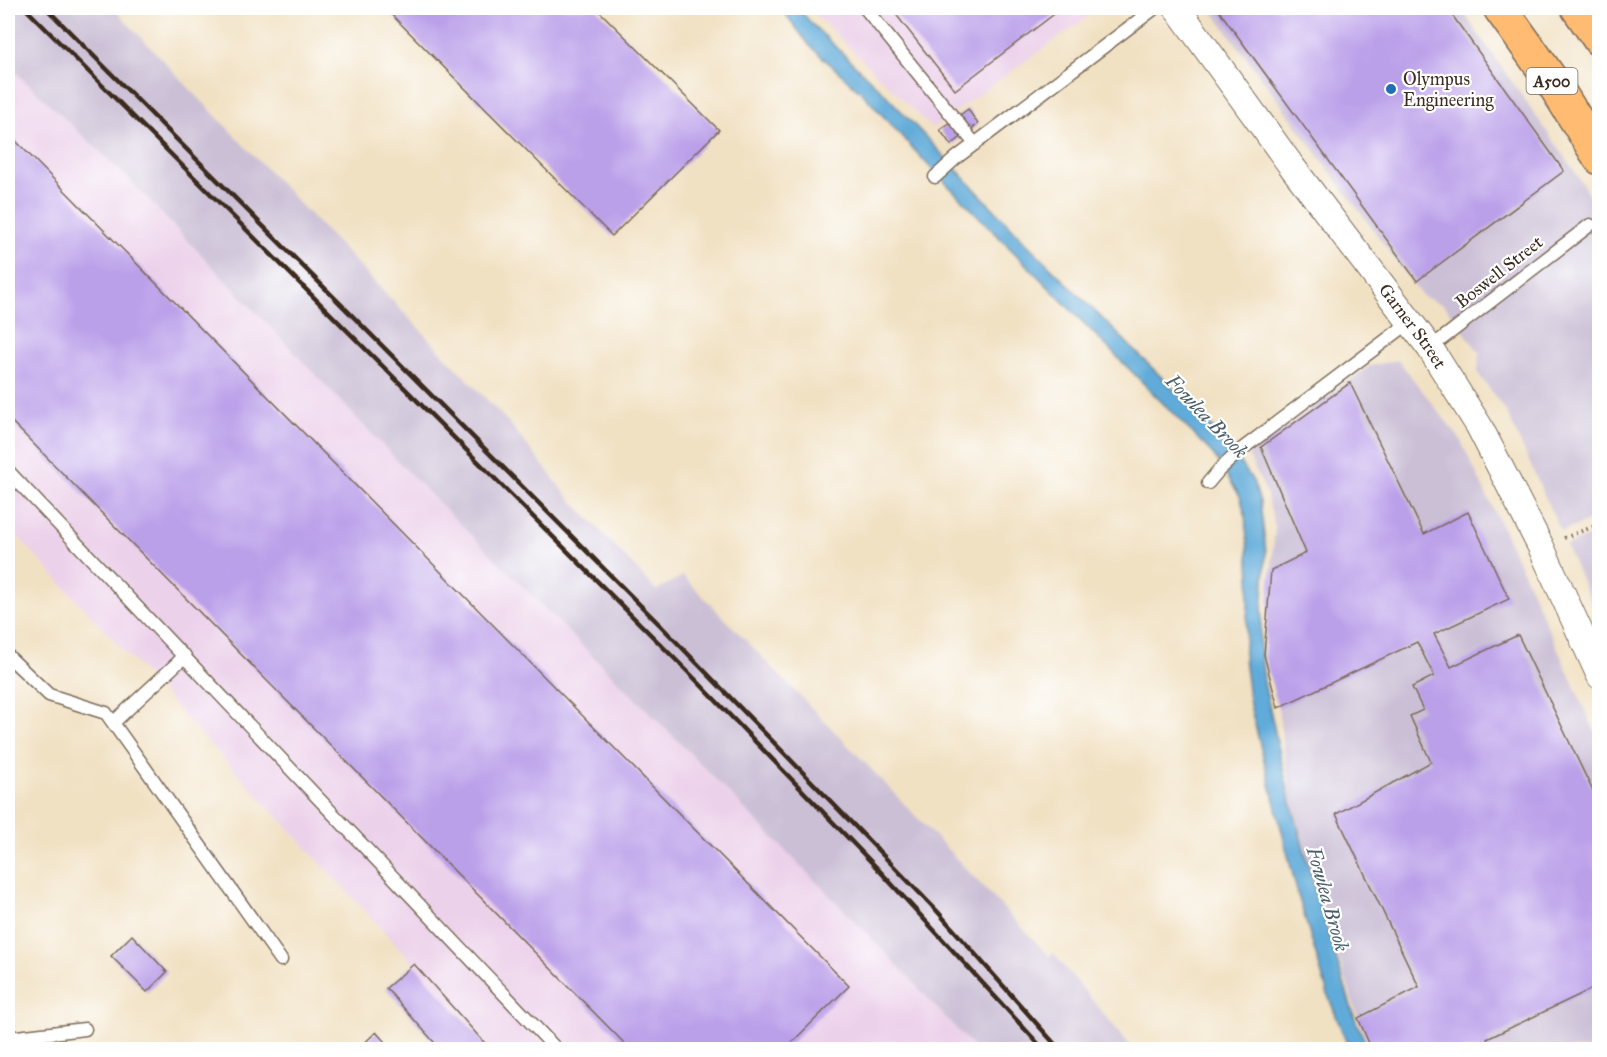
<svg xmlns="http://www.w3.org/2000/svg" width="1607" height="1057" font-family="'IM FELL Great Primer',serif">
	<rect width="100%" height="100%" fill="#fff"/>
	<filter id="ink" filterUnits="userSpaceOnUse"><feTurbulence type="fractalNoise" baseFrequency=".0167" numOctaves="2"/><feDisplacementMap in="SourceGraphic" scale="12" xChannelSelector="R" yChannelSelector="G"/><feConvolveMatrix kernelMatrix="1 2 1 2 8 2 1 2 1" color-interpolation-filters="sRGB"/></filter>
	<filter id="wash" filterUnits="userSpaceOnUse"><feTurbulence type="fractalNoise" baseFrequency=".008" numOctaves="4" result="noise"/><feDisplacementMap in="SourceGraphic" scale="24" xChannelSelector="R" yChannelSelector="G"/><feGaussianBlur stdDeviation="1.35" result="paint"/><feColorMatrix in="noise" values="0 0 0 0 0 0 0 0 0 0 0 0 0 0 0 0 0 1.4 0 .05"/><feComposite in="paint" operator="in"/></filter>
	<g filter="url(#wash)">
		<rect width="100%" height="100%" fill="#f1e1c3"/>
		<path fill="#ecd1ea" d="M 809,8 L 1100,8 L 932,128 Z
			M 8,65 L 127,177 L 413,477 L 686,749 L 886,953 L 975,1049 L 493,1049 L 8,526 Z"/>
		<path fill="#cbbfd5" d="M 8,8 L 113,8 L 510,424 L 565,493 L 656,590 L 683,576 L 870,768 L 1049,956 L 1053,953 L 1133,1049 L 975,1049 L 886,953 L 686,749 L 413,477 L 127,177 L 8,65 Z
			M 1210,8 L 1460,8 L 1576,173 L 1599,213 L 1599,517 L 1561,532 L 1507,413 L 1478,373 L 1479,352 L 1445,306 L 1422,296 Z
			M 1398,360 L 1460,439 L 1518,561 L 1599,741 L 1599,1049 L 1372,1049 L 1358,1018 L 1309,864 L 1291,798 L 1278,708 L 1264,655 L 1275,527 L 1266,492 L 1248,455 L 1369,366 Z
			M 1599,532 L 1599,619 L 1566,546 Z"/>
		<path fill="#61abd9" stroke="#4e6a7c" stroke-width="1.5" d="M 781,8 L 798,8 L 812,24 L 884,93 L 1029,246 L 1227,442 L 1253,481 L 1260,502 L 1266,552 L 1260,644 L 1264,682 L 1289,795 L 1317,897 L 1356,1022 L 1369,1049 L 1349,1049 L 1329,998 L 1298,895 L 1250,705 L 1244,659 L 1250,577 L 1245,514 L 1240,496 L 1213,454 L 929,166 L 863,94 L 810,46 Z"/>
		<g id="blocks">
			<path fill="#ba9fe9" d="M 385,8 L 596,8 L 719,130 L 612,236 Z
				M 891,8 L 1062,8 L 955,90 Z
				M 1217,8 L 1447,8 L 1564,171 L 1417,281 Z
				M 968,109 L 978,124 L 951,145 L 940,130 Z
				M 8,133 L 849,986 L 784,1050 L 631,1050 L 8,418 Z
				M 1350,383 L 1424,534 L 1468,512 L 1509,599 L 1434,634 L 1451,667 L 1518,635 L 1600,806 L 1600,985 L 1487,1039 L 1491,1050 L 1372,1050 L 1358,1018 L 1419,987 L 1336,814 L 1431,762 L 1410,716 L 1423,710 L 1412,687 L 1434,676 L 1417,642 L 1278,708 L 1264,655 L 1271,570 L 1306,553 L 1261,447 Z
				M 132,935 L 167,972 L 147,992 L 111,956 Z
				M 414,964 L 491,1050 L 441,1050 L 386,988 Z
				M 376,1032 L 392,1050 L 357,1050 Z"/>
		</g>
	</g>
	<g filter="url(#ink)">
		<use href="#blocks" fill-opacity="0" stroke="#7b6a58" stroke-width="1.5"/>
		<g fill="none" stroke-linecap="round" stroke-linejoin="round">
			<defs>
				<path id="service" d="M 865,8 L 975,144
					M 935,177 L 956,158 L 1155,8
					M 1430,348 L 1590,225
					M 8,471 L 557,1050
					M 1208,483 L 1219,470 L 1242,449 L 1410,322
					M 8,656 L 49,695 L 106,713 L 281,960
					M 114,722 L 185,656
					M 8,1038 L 85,1029"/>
				<g id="minor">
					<path id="s1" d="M 1177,8 L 1290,164 L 1430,348 L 1479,426 L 1541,547 L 1600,676"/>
				</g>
				<path id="trunk" d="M 1500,8 L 1552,81 L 1600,158
					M 1578,8 L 1600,40"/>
			</defs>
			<use href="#service" stroke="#7b6a58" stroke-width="15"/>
			<use href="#minor" stroke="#7b6a58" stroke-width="28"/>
			<use href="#trunk" stroke="#7b6a58" stroke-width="36"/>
			<path stroke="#7b6a58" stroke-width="4" stroke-dasharray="1.5 4.5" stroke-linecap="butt" d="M 1564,538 L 1600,524"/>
			<use href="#service" stroke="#fff" stroke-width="12"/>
			<use href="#minor" stroke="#fff" stroke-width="26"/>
			<use href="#trunk" stroke="#ffbb71" stroke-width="33"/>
			<path stroke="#3b2a1e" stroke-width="4.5" d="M 25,8 L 696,680 L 877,868 L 1044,1050
				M 46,8 L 660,625 L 937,911 L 1060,1050"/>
		</g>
	</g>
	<circle fill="#1f6fb2" stroke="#fff" stroke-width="2" cx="1391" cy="89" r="6"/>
	<g text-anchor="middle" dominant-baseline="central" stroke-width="4.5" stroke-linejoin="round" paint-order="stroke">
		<rect fill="#fff" stroke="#766a62" stroke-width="1.5" x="1526.5" y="68" width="51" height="26" rx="4.5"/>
		<g font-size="16" font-weight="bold" fill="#3b2a1e">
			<text x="1552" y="81">A500</text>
		</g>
		<g font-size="18" fill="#3b2a1e" stroke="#fff" text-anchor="start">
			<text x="1403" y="79">Olympus<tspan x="1403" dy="21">Engineering</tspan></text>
		</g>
		<g font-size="18" fill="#3b2a1e" stroke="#fff">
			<text transform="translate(1499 272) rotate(-38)">Boswell Street</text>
			<text stroke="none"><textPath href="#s1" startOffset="396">Garner Street</textPath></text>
		</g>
		<g font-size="20" font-style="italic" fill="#4a5e69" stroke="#fff">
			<text transform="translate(1207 416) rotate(46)">Fowlea Brook</text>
			<text transform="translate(1328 899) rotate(74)">Fowlea Brook</text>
		</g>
	</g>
	<rect width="1607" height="1057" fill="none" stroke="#fff" stroke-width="30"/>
</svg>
